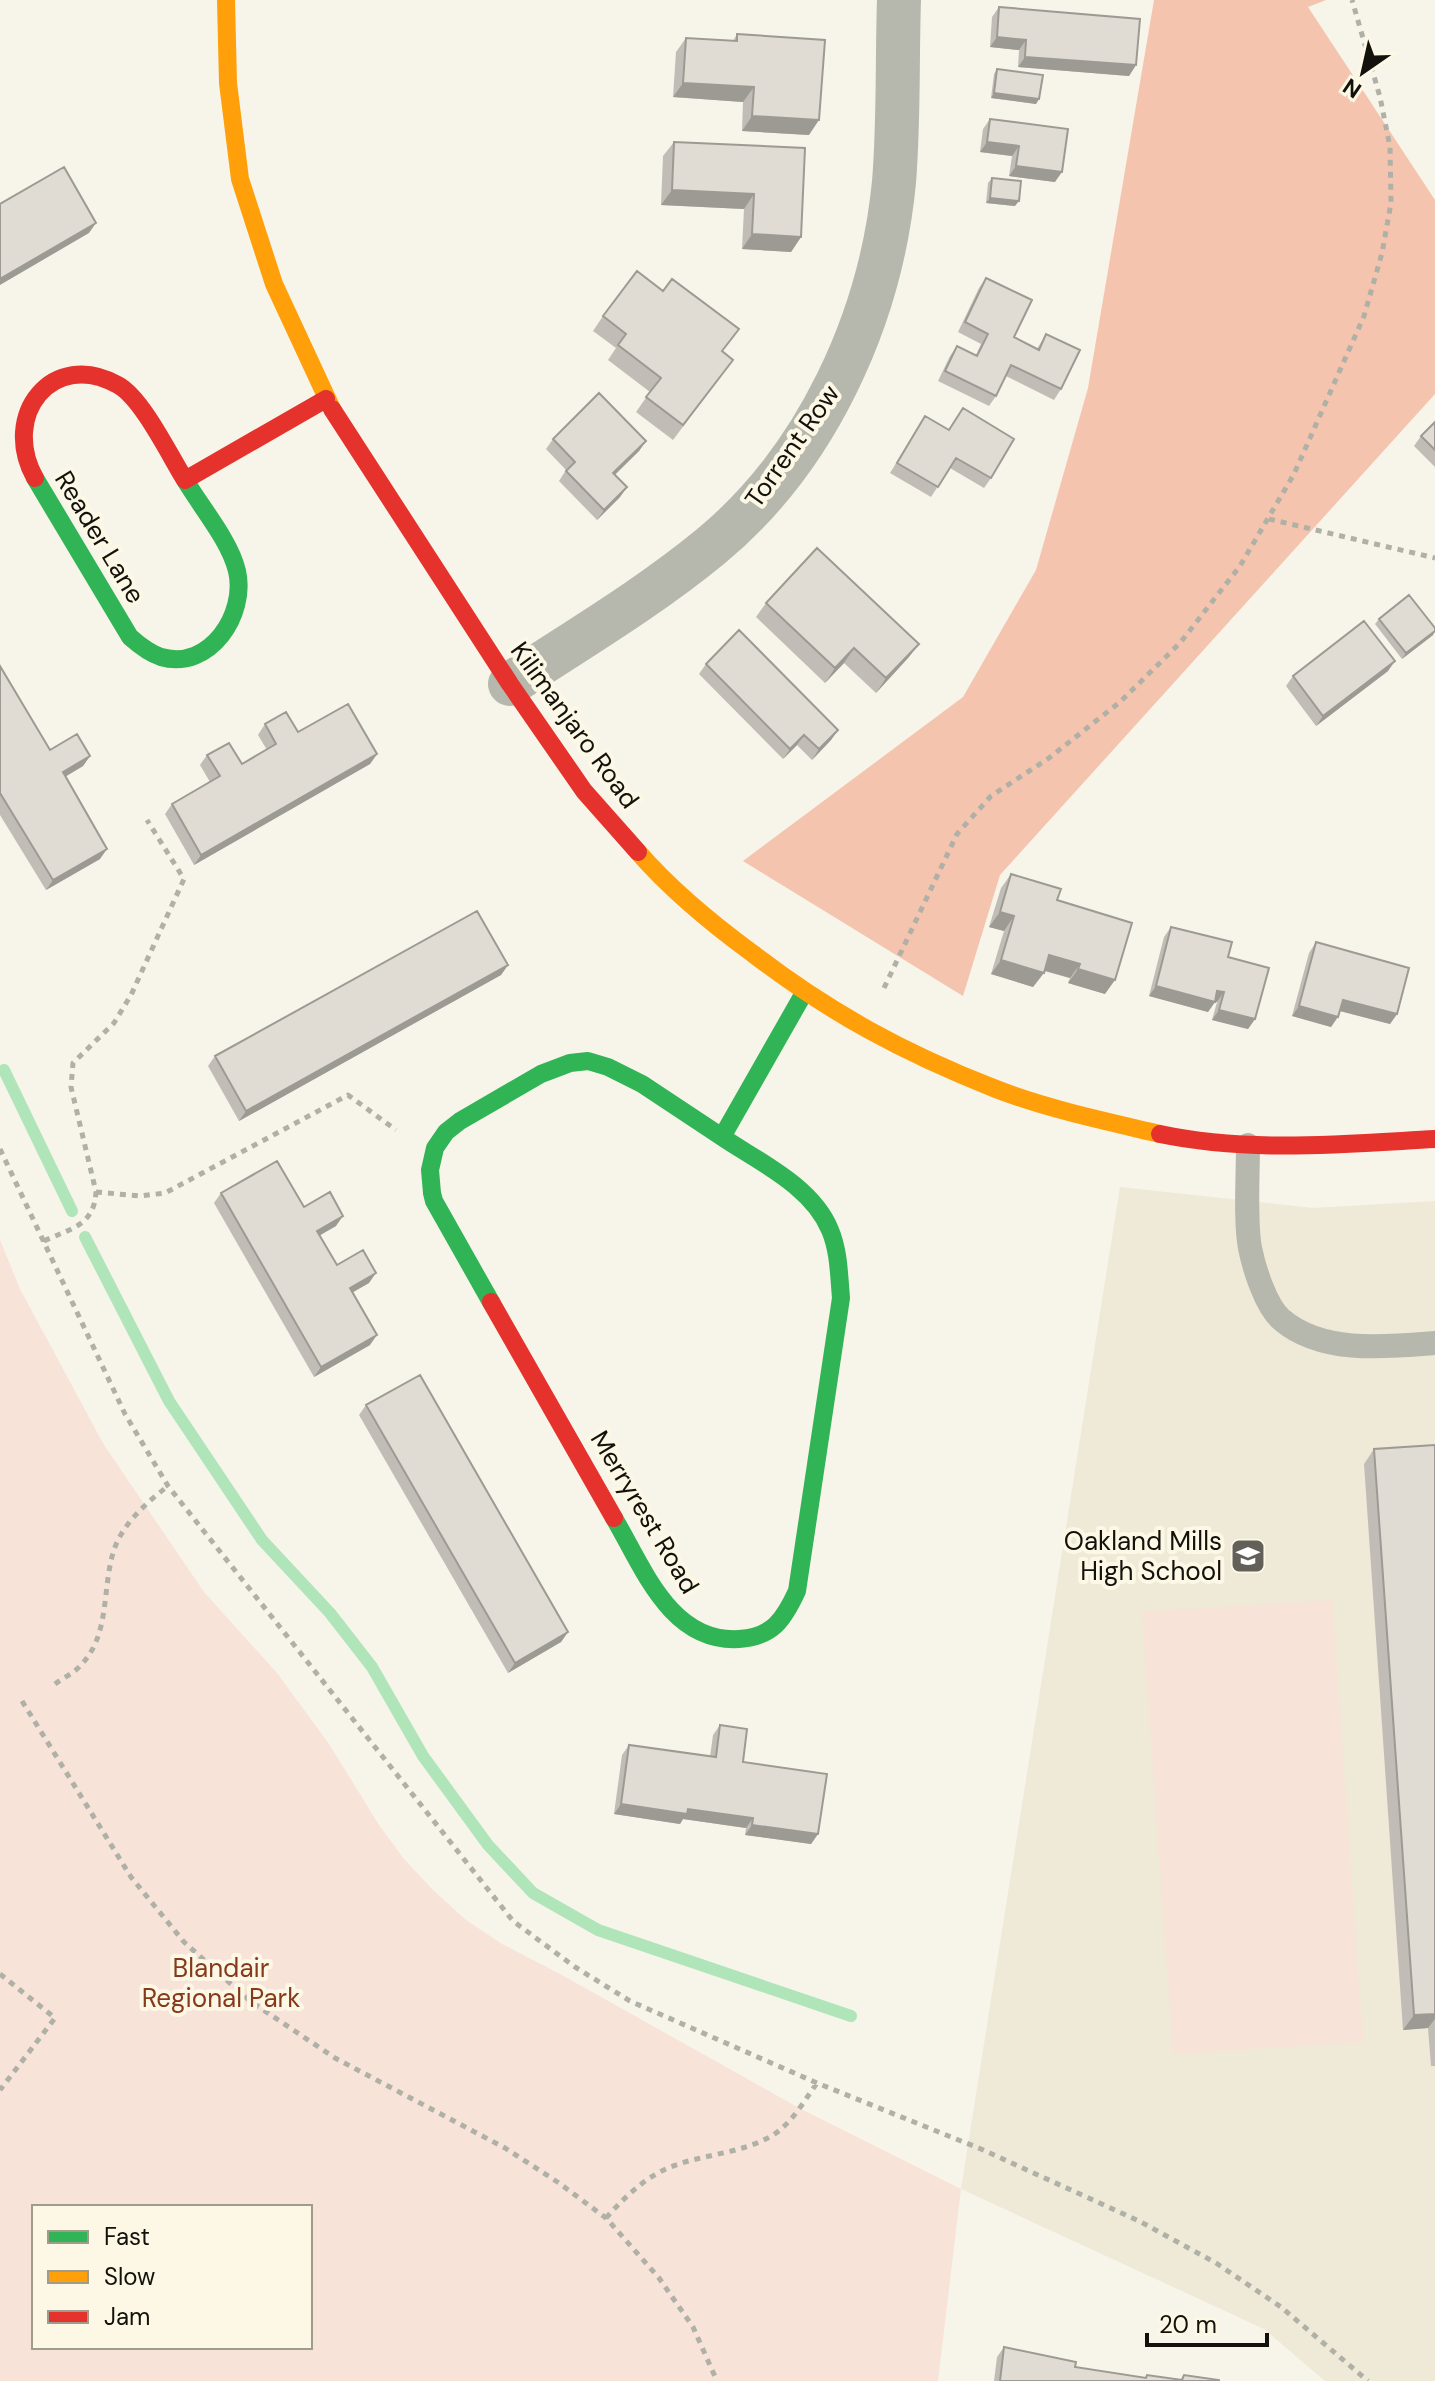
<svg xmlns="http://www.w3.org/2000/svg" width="1435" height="2381" font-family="'DM Sans',sans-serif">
	<rect width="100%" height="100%" fill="#f7f4ea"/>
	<path fill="#efe9d7" d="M 1120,1187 L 1313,1208 L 1435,1201 L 1435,2381 L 1325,2381 L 1264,2329 L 961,2189 Z"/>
	<path fill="#f8e3d8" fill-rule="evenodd" d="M 0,1240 L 20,1289 L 104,1445 L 204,1592 L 277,1673 L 329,1744 L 379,1825 L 404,1859 L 434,1891 L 466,1920 L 502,1944 L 560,1974 L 801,2109 L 961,2189 L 938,2381 L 0,2381 ZM 34,2207 L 310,2207 L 310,2347 L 34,2347 Z
		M 1332,1600 L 1363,2042 L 1173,2054 L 1142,1612 Z"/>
	<path fill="#f5c4af" d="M 1154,0 L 1326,0 L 1308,7 L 1435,200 L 1435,394 L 1000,875 L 963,996 L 743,861 L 963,697 L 1036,570 L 1088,388 Z"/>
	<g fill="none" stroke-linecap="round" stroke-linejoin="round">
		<path stroke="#b0e5b9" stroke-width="12" d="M 4,1070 L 72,1211
			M 85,1237 L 169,1401 L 262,1540 L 330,1613 L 372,1667 L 423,1756 L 488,1845 L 533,1893 L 598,1930 L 851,2016"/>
		<path stroke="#afb0a6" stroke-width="5" stroke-dasharray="6 6" stroke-linecap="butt" d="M 1269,519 L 1435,558
			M 884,988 L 957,834 L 991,796 L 1049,758 L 1120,702 L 1180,643 L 1240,566 L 1294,474 L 1364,316 L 1382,253 L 1391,203 L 1390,147 L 1380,97 L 1352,0
			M 0,1149 L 125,1414 L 168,1486 L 513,1921 L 575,1967 L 630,2001 L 817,2083 L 981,2149 L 1139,2221 L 1216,2263 L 1281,2307 L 1368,2381
			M 96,1192 L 140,1196 L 165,1193 L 348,1095 L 396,1130
			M 44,1241 C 71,1228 94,1226 96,1192 L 71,1087 L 73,1063 L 114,1023 L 131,995 L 184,879 L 147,820
			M 55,1684 C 63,1678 74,1673 80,1666 C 110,1636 102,1591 113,1553 C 121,1525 146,1503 168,1486
			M 22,1701 L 131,1877 L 184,1942 L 250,2001 L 335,2058 L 505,2148 L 559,2183 L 606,2218 L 659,2278 L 693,2327 L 717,2381
			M 0,1974 L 55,2018 L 0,2090
			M 606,2218 C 624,2198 643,2179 668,2168 C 701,2154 742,2154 773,2135 C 792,2123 804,2101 817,2083"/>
		<path stroke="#b6b8ad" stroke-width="24" d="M 1248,1145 C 1248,1174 1245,1222 1250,1248 C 1254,1268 1266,1307 1282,1320 C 1322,1354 1386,1347 1435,1343"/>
		<path stroke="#b6b8ad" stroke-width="44" d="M 510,684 C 577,640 648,598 710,547 C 817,459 881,318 894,182 C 899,122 897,60 899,0"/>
		<path stroke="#30b455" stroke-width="18" d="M 35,478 L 130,637 C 139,645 149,653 161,657 C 210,671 247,614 237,571 C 230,541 201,507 185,480
			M 491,1302 L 434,1201 L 432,1193 L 430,1170 L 435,1148 L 446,1132 L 460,1121 L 541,1074 L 570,1063 L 588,1061 L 608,1067 L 642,1084 L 722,1137 L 804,993
			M 614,1518 C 643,1567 670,1643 739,1639 C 773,1637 784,1619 797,1591 L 841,1298 C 839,1276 839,1251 830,1230 C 812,1186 759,1162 722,1137"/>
		<path stroke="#ff9f0a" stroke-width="18" d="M 226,0 L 228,83 L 240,179 L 274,284 L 332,409
			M 638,852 C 672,891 711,923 752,953 C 830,1013 904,1053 996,1089 C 1048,1109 1105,1121 1160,1134"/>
		<path stroke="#e5322d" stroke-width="18" d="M 332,409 L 510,684 L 584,791 L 638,852
			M 35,478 C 0,415 53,348 118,385 C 142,398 170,456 185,480 L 326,399
			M 1160,1134 C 1250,1153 1344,1144 1435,1139
			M 491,1302 L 614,1518"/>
	</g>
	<path fill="#c1bdb6" d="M 999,7 L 1136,65 L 1129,76 L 1018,67 L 1019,50 L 990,47 L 992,17 Z
		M 737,34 L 809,135 L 742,131 L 743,102 L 673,97 L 676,52 L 686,38 L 733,41 Z
		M 997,69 L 1039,99 L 1036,104 L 991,98 L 994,74 Z
		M 990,119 L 1055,182 L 1009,176 L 1012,156 L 980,152 L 983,129 Z
		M 674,142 L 805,148 L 801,237 L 791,252 L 742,249 L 744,209 L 661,205 L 663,156 Z
		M 992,178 L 1015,206 L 986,203 L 988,183 Z
		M 986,278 L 1014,337 L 1037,349 L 1046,334 L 1061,389 L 1054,400 L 1006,376 L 996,396 L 989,406 L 938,381 L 950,356 L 957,346 L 976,355 L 981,344 L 958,332 L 979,288 Z
		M 603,316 L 723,352 L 733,360 L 673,440 L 636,412 L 650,392 L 608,360 L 616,348 L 593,331 Z
		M 963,408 L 991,478 L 984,488 L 950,468 L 931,497 L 890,473 L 925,416 L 949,430 Z
		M 1435,422 L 1435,467 L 1414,446 L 1421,436 Z
		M 553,439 L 646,441 L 639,451 L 615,475 L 627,487 L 620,497 L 597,520 L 559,481 L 566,470 L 546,449 Z
		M 766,603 L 919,644 L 908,658 L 876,693 L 844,663 L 825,683 L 756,617 Z
		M 1379,619 L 1433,635 L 1402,659 L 1375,624 Z
		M 706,664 L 838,730 L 831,740 L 812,760 L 797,745 L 783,759 L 699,674 Z
		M 0,666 L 50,750 L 90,756 L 83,766 L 65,777 L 100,859 L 46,890 L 0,815 Z
		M 1388,671 L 1316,726 L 1286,686 L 1293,676 Z
		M 265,724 L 377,754 L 370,764 L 194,865 L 165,814 L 172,804 L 210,782 L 200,765 L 207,755 L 242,764 L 267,750 L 258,735 Z
		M 1011,874 L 1057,900 L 1105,994 L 1068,983 L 1070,978 L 1044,971 L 1033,987 L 991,974 L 1004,931 L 989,927 L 1001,888 Z
		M 1171,927 L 1228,957 L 1255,1019 L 1248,1029 L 1212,1020 L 1217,1002 L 1215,1002 L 1208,1012 L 1149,996 L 1164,937 Z
		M 1316,942 L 1397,1014 L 1390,1024 L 1340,1011 L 1331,1027 L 1292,1016 L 1309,953 Z
		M 508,965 L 501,975 L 239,1121 L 208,1066 L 215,1056 Z
		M 221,1193 L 304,1207 L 336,1226 L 320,1235 L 337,1265 L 369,1283 L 352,1292 L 370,1345 L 314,1377 L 214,1203 Z
		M 366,1405 L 568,1632 L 561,1642 L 508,1673 L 359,1415 Z
		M 1435,1445 L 1435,2066 L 1431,2066 L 1428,2028 L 1403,2030 L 1364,1464 L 1374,1449 Z
		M 720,1725 L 743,1762 L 818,1834 L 811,1844 L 745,1835 L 746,1828 L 683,1819 L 680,1824 L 614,1814 L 622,1755 L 629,1745 L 710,1757 L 713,1735 Z
		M 1004,2347 L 1075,2367 L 1145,2378 L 1147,2375 L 1180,2380 L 1184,2375 L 1219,2381 L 994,2381 L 997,2357 Z"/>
	<path fill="#9d9a94" d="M 997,37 L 1026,40 L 1019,50 L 990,47 Z
		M 1025,57 L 1136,65 L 1129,76 L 1018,67 Z
		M 683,83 L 754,87 L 743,102 L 673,97 Z
		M 994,93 L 1039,99 L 1036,104 L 991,98 Z
		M 752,116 L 819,120 L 809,135 L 742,131 Z
		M 987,142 L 1019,146 L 1012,156 L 980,152 Z
		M 1016,166 L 1062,172 L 1055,182 L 1009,176 Z
		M 672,190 L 754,194 L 744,209 L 661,205 Z
		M 990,198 L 1019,201 L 1015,206 L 986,203 Z
		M 96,223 L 89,233 L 0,285 L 0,279 Z
		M 752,234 L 801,237 L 791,252 L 742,249 Z
		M 646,441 L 639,451 L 606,483 L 613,473 Z
		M 627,487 L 620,497 L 597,520 L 604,510 Z
		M 1435,631 L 1433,635 L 1402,659 L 1406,653 Z
		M 919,644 L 908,658 L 876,693 L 886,678 Z
		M 854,648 L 844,663 L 825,683 L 835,668 Z
		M 1395,661 L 1388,671 L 1316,726 L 1323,716 Z
		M 838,730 L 831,740 L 812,760 L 819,749 Z
		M 804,735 L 797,745 L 783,759 L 790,749 Z
		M 377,754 L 370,764 L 194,865 L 201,855 Z
		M 90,756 L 83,766 L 56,782 L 63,772 Z
		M 107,849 L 100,859 L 46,890 L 53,880 Z
		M 1000,912 L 1014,916 L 1004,931 L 989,927 Z
		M 1049,955 L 1080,964 L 1070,978 L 1039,969 Z
		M 1001,960 L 1044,973 L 1033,987 L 991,974 Z
		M 508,965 L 501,975 L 239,1121 L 246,1111 Z
		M 1078,969 L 1115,980 L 1105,994 L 1068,983 Z
		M 1156,986 L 1215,1002 L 1208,1012 L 1149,996 Z
		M 1217,991 L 1224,992 L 1217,1002 L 1210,1001 Z
		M 1343,1000 L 1397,1014 L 1390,1024 L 1336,1010 Z
		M 1299,1006 L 1338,1017 L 1331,1027 L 1292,1016 Z
		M 1219,1010 L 1255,1019 L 1248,1029 L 1212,1020 Z
		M 343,1216 L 336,1226 L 310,1241 L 317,1231 Z
		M 376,1273 L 369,1283 L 343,1298 L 350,1288 Z
		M 377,1335 L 370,1345 L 314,1377 L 321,1367 Z
		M 568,1632 L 561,1642 L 508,1673 L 515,1663 Z
		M 621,1804 L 688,1809 L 753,1818 L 746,1828 L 683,1819 L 680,1824 L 614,1814 Z
		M 752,1825 L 818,1834 L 811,1844 L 745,1835 Z
		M 1435,2014 L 1435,2019 L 1428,2028 L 1403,2030 L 1414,2015 Z"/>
	<path fill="#e0dcd4" stroke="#9d9a94" stroke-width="2" d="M 999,7 L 1140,19 L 1136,65 L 1025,57 L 1026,40 L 997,37 Z
		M 737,34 L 825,40 L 819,120 L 752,116 L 754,87 L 683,83 L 686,38 L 737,41 Z
		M 997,69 L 1043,75 L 1039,99 L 994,93 Z
		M 990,119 L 1068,129 L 1062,172 L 1016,166 L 1019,146 L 987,142 Z
		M 674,142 L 805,148 L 801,237 L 752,234 L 754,194 L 672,190 Z
		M 64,167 L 96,223 L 0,279 L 0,204 Z
		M 992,178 L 1021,181 L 1019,201 L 990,198 Z
		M 637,271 L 663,291 L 672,279 L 739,329 L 722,351 L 733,360 L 683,425 L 646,397 L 661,378 L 618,345 L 626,334 L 603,316 Z
		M 986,278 L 1032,300 L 1014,337 L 1039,350 L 1046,334 L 1080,350 L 1061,389 L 1011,365 L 996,396 L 945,371 L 957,346 L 977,356 L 988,334 L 965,322 Z
		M 599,393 L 646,441 L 613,473 L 627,487 L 604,510 L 566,471 L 575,462 L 553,439 Z
		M 963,408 L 1014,439 L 991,478 L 956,458 L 938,487 L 897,463 L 925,416 L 949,430 Z
		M 1435,422 L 1435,450 L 1421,436 Z
		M 817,548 L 919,644 L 886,678 L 854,648 L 835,668 L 766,603 Z
		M 1409,595 L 1435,628 L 1435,631 L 1406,653 L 1379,619 Z
		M 1364,621 L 1395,661 L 1323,716 L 1293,676 Z
		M 739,630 L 838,730 L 819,749 L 804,735 L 790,749 L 706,664 Z
		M 0,666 L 50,750 L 77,734 L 90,756 L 63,772 L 107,849 L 53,880 L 0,793 Z
		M 348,704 L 377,754 L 201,855 L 172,804 L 220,776 L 207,755 L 229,743 L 242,764 L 276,744 L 265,724 L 286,712 L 298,732 Z
		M 1011,874 L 1061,889 L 1057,900 L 1132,923 L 1115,980 L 1078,969 L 1080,964 L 1049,955 L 1044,973 L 1001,960 L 1014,916 L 1000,912 Z
		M 477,911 L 508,965 L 246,1111 L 215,1056 Z
		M 1171,927 L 1232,942 L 1228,957 L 1269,968 L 1255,1019 L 1219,1010 L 1224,992 L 1217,991 L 1215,1002 L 1156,986 Z
		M 1316,942 L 1409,968 L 1397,1014 L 1343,1000 L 1338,1017 L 1299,1006 Z
		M 277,1161 L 304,1207 L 330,1192 L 343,1216 L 317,1231 L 337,1265 L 363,1250 L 376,1273 L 350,1288 L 377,1335 L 321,1367 L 221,1193 Z
		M 420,1375 L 568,1632 L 515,1663 L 366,1405 Z
		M 1435,1445 L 1435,2014 L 1414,2015 L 1374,1449 Z
		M 720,1725 L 747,1729 L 743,1762 L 827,1774 L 818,1834 L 752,1825 L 753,1818 L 688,1809 L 687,1814 L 621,1804 L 629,1745 L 716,1757 Z
		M 1004,2347 L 1076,2362 L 1075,2367 L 1146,2378 L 1147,2375 L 1182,2380 L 1184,2375 L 1219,2380 L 1219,2381 L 1000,2381 Z"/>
	<defs>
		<symbol id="school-square" viewBox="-11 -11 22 22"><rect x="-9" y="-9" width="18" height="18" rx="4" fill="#636059" stroke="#fcf8e5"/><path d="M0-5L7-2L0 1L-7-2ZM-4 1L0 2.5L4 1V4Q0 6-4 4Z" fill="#fff"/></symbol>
	</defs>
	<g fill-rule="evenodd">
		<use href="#school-square" x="1228" y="1536" width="40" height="40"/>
	</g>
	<g text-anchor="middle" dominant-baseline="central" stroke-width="8" stroke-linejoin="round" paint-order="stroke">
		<g font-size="26" fill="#13110b" stroke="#fcf8e5">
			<text transform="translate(792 446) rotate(-55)">Torrent Row</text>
			<text transform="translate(100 537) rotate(59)">Reader Lane</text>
			<text transform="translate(575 725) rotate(54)">Kilimanjaro Road</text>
			<text transform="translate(645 1512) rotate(59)">Merryrest Road</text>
		</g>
		<g font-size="26" fill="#13110b" stroke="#fcf8e5" text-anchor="end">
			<text x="1222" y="1541">Oakland Mills<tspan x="1222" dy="30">High School</tspan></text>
		</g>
		<g font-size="26" fill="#873a1b" stroke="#fcf8e5">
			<text x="221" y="1968">Blandair<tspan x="221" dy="30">Regional Park</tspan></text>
		</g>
	</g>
	<rect x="32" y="2205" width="280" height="144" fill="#fcf8e5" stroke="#9f9c8e" stroke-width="2"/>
	<rect x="48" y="2231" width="40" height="12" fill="#30b455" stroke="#9f9c8e" stroke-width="2"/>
	<text x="104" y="2245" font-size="24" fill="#13110b">Fast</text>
	<rect x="48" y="2271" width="40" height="12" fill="#ff9f0a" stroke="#9f9c8e" stroke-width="2"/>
	<text x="104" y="2285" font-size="24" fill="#13110b">Slow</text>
	<rect x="48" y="2311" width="40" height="12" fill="#e5322d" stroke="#9f9c8e" stroke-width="2"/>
	<text x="104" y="2325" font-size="24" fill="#13110b">Jam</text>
	<g transform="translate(1363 72) rotate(214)" stroke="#fcf8e5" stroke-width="6" paint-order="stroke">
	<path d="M0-6L14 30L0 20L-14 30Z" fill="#13110b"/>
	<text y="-12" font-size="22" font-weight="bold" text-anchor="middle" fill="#13110b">N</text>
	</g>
	<path d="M1147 2333v12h120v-12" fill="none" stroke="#13110b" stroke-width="4"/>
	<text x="1159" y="2333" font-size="24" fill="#13110b" stroke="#fcf8e5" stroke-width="6" paint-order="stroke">20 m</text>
</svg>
